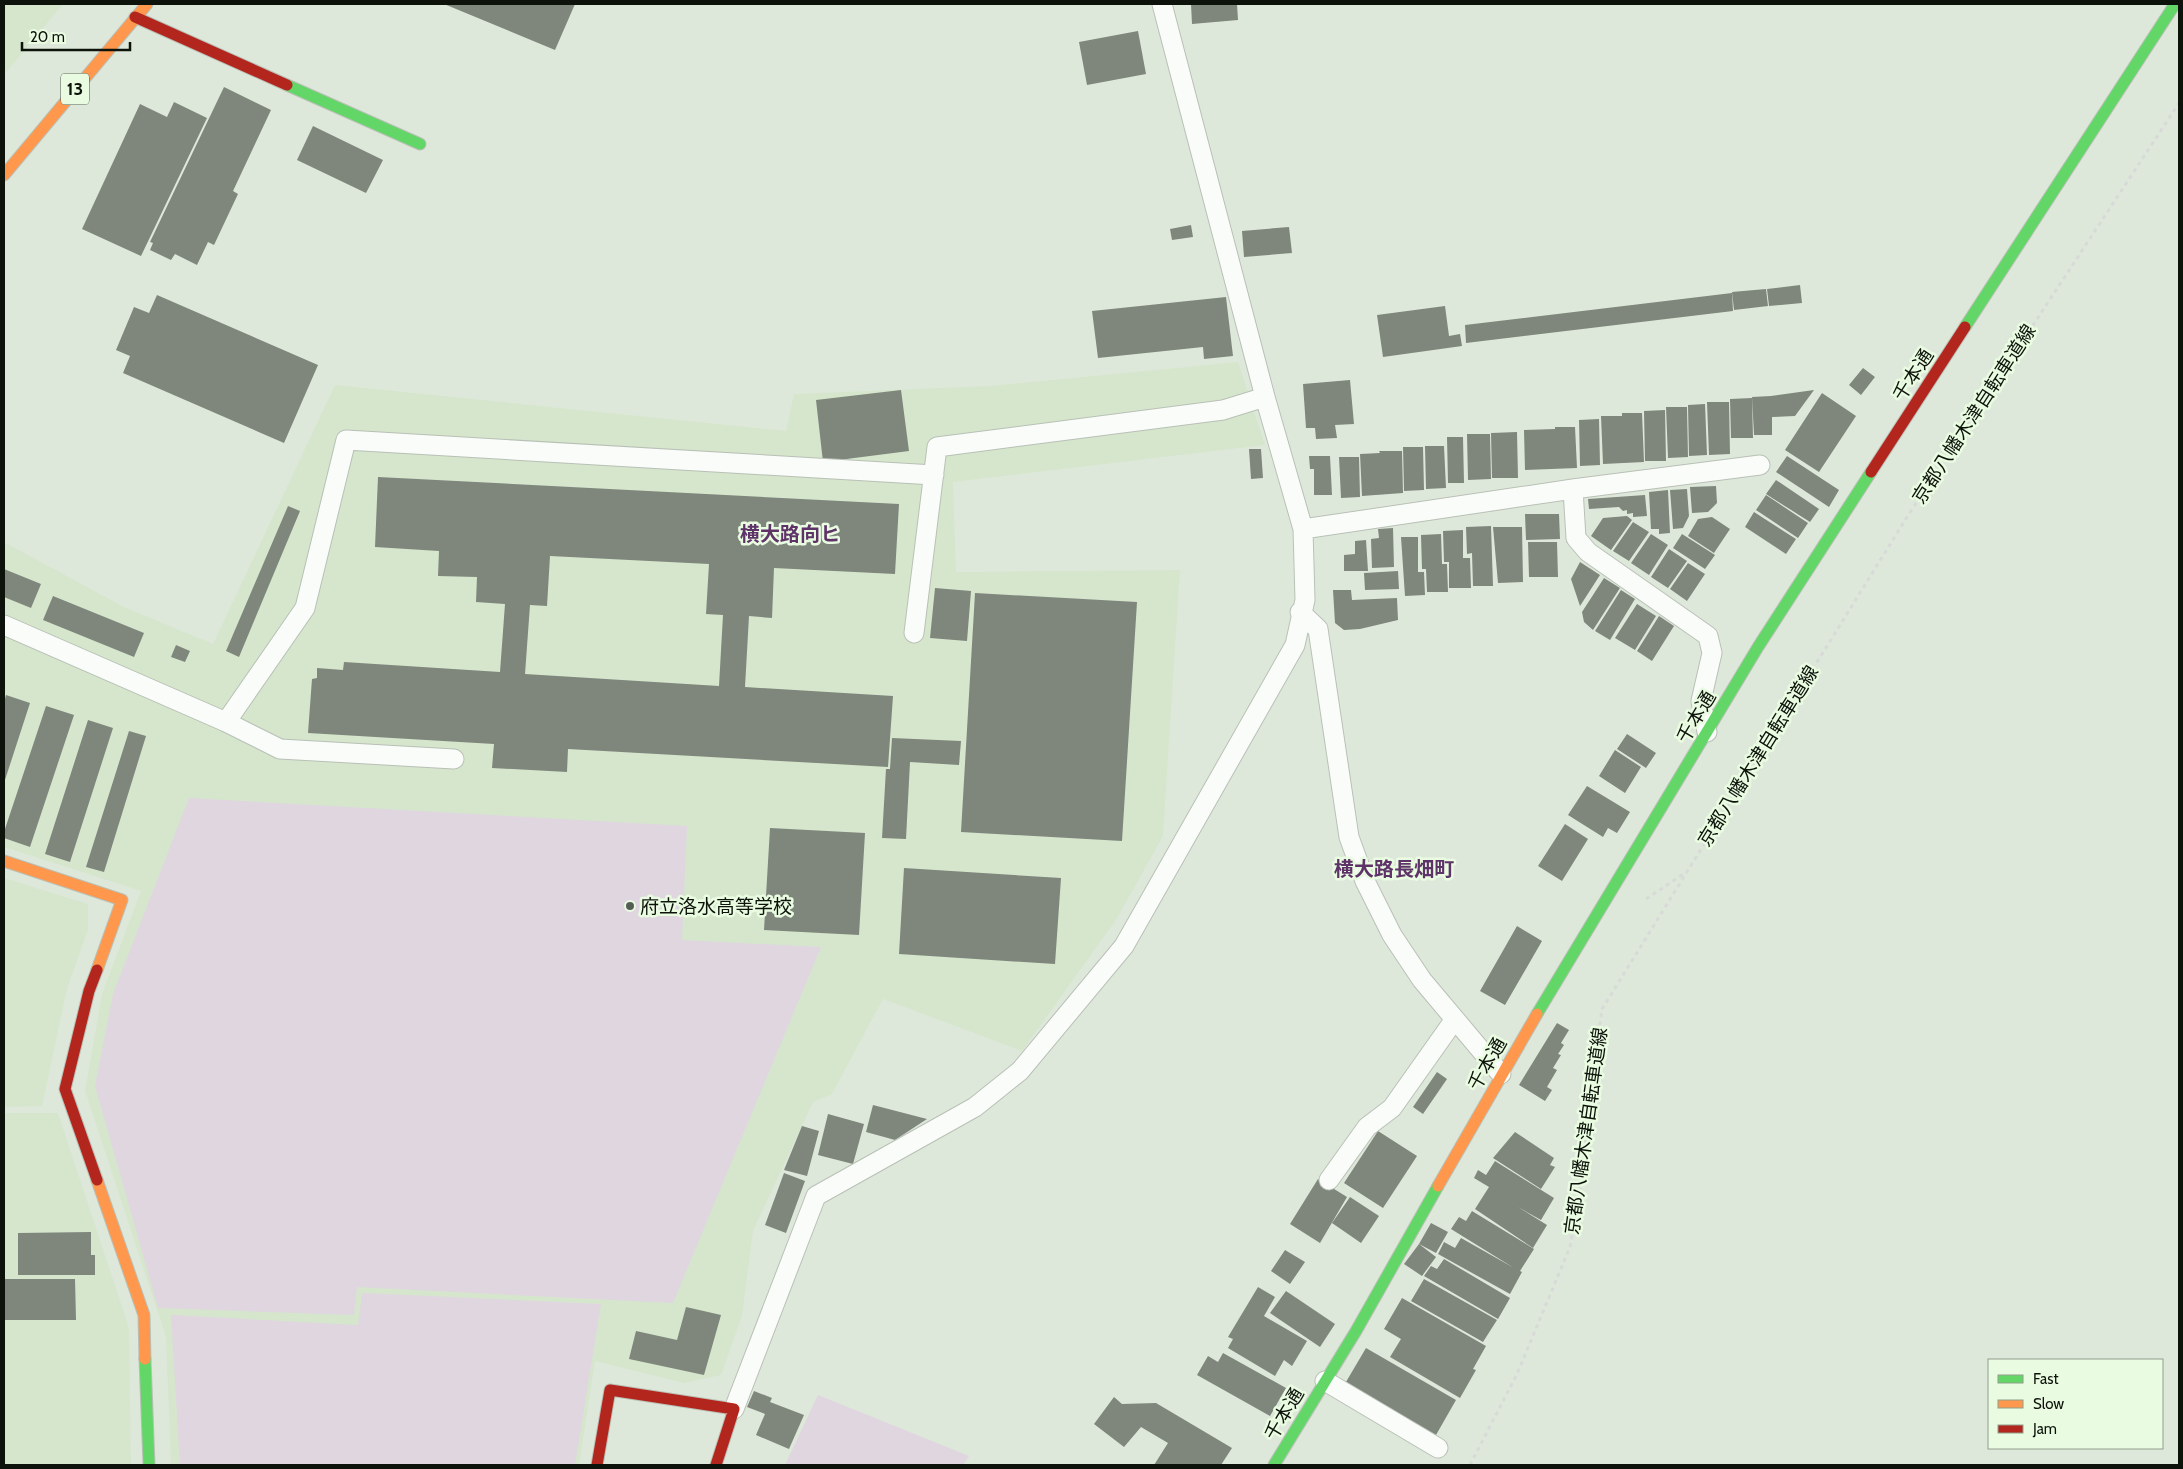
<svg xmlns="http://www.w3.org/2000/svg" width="2183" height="1469" font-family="Cabin,'Noto Sans JP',sans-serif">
	<rect width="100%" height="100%" fill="#dee8da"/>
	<path fill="#d5e6cd" d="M 4,4 L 63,4 L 4,75 Z
		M 1238,362 L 1265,445 L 953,482 L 956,572 L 1180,570 L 1163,836 L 1116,920 L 1022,1051 L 883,999 L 832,1094 L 813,1102 L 753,1231 L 742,1316 L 721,1375 L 684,1383 L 595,1361 L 579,1465 L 171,1465 L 166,1337 L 85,1091 L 102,994 L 141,891 L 4,847 L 4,542 L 124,607 L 213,644 L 335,385 L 786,431 L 794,394 L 990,386 Z
		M 4,878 L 88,904 L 88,930 L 67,989 L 42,1106 L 4,1107 Z
		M 4,1113 L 58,1113 L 129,1328 L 131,1465 L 4,1465 Z"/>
	<path fill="#dfd6e0" d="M 189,798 L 687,826 L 682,940 L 821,947 L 673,1303 L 357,1287 L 354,1315 L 158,1308 L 95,1086 L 113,994 Z
		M 362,1293 L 601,1304 L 575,1465 L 180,1465 L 171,1315 L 358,1325 Z
		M 818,1395 L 969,1456 L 963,1465 L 785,1465 Z"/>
	<path fill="#7f867c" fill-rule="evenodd" d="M 444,4 L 575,4 L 555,50 Z
		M 1191,4 L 1237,4 L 1238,20 L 1192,24 Z
		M 1138,31 L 1146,74 L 1087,85 L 1079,42 Z
		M 224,87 L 271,110 L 233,191 L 238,194 L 214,245 L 208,242 L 197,265 L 175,254 L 171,260 L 150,250 L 153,243 L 150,242 Z
		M 174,102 L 207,118 L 141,256 L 82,229 L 140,104 L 167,117 Z
		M 313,126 L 383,160 L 366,193 L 297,160 Z
		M 1191,225 L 1193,237 L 1172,240 L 1170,229 Z
		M 1289,227 L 1292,253 L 1244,257 L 1242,231 Z
		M 1800,285 L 1802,303 L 1769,306 L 1767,289 Z
		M 1766,289 L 1768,306 L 1734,310 L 1732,292 Z
		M 1732,293 L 1733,311 L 1466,343 L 1465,325 Z
		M 157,295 L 318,365 L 284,443 L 123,373 L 130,356 L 116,350 L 134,307 L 149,313 Z
		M 1226,297 L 1233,356 L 1204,359 L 1203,347 L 1098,358 L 1092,311 Z
		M 1445,306 L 1449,336 L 1460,334 L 1462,346 L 1383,357 L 1377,315 Z
		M 1863,368 L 1875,377 L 1861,395 L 1849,385 Z
		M 1350,380 L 1354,424 L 1335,425 L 1337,438 L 1316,439 L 1315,428 L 1306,428 L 1303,384 Z
		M 901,390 L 909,451 L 823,462 L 816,400 Z
		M 1814,390 L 1795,416 L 1772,417 L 1772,435 L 1754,435 L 1752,397 L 1771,396 Z
		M 1822,393 L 1856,416 L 1819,472 L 1785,450 Z
		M 1752,398 L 1753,438 L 1731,438 L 1730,399 Z
		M 1707,402 L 1729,402 L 1730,454 L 1709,455 Z
		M 1705,404 L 1707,455 L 1689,456 L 1688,405 Z
		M 1666,407 L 1687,407 L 1688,457 L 1668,458 Z
		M 1665,410 L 1666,461 L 1645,461 L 1644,411 Z
		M 1622,413 L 1642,413 L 1644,462 L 1603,464 L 1601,416 L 1622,416 Z
		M 1599,419 L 1600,465 L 1580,466 L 1579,420 Z
		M 1555,427 L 1575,427 L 1577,468 L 1525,470 L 1524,430 L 1555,429 Z
		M 1517,432 L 1518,478 L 1492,478 L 1491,433 Z
		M 1467,434 L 1490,434 L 1491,479 L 1468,480 Z
		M 1447,437 L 1463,437 L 1464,483 L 1448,483 Z
		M 1425,446 L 1444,446 L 1446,488 L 1426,489 Z
		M 1403,447 L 1423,447 L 1424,490 L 1404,491 Z
		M 1249,449 L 1261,449 L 1263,478 L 1251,479 Z
		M 1379,451 L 1402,451 L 1403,493 L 1362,496 L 1360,454 L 1380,453 Z
		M 1309,456 L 1330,456 L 1332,495 L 1314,495 L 1314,469 L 1310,469 Z
		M 1787,456 L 1839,490 L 1829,507 L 1776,472 Z
		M 1339,457 L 1359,457 L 1360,497 L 1341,498 Z
		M 378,477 L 899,504 L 895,574 L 774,568 L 772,618 L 749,616 L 745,687 L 893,696 L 888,767 L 568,749 L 567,772 L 492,768 L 494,744 L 308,733 L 312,679 L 317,678 L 317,668 L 343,670 L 344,662 L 500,672 L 505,604 L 476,602 L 477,577 L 438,576 L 439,551 L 375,547 ZM 550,556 L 709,564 L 706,614 L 723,615 L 719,686 L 525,674 L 530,605 L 547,606 Z
		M 1776,480 L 1819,509 L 1810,522 L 1766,494 Z
		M 1716,486 L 1717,503 L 1708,512 L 1692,513 L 1690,487 Z
		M 1687,489 L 1689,516 L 1683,528 L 1673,529 L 1670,490 Z
		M 1668,490 L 1670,533 L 1659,534 L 1659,529 L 1651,529 L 1649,492 Z
		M 1645,495 L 1647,516 L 1633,517 L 1633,513 L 1627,514 L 1627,510 L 1623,511 L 1619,507 L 1589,509 L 1588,499 Z
		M 1766,495 L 1808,523 L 1798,538 L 1756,510 Z
		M 288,506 L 300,511 L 239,657 L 226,651 Z
		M 1754,512 L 1796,539 L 1786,554 L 1745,527 Z
		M 1525,514 L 1559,514 L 1560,539 L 1526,540 Z
		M 1627,516 L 1632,520 L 1611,550 L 1591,536 L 1603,518 Z
		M 1712,517 L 1730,529 L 1714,553 L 1688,536 L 1698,519 Z
		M 1633,522 L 1649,532 L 1629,561 L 1613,551 Z
		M 1491,526 L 1493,586 L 1473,586 L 1472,553 L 1467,554 L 1466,527 Z
		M 1493,527 L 1522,527 L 1523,582 L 1498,583 Z
		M 1393,528 L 1394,567 L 1372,568 L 1371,539 L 1379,538 L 1378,529 Z
		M 1463,530 L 1463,558 L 1470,558 L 1471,588 L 1449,588 L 1449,562 L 1444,562 L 1443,531 Z
		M 1441,534 L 1442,564 L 1447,564 L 1448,592 L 1427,592 L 1426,569 L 1422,569 L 1421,535 Z
		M 1651,534 L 1668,545 L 1649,575 L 1631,563 Z
		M 1682,534 L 1715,555 L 1705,569 L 1673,548 Z
		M 1401,537 L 1418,537 L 1418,572 L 1424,572 L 1425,595 L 1405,596 Z
		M 1366,540 L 1368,571 L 1344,571 L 1344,555 L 1355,554 L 1355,541 Z
		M 1528,542 L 1557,542 L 1558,577 L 1529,577 Z
		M 1669,549 L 1687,561 L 1668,588 L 1651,577 Z
		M 1580,562 L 1600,575 L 1580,606 L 1571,579 Z
		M 1688,563 L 1705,574 L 1687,601 L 1670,589 Z
		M 4,569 L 41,584 L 31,608 L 4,597 Z
		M 1398,571 L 1399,589 L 1365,590 L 1364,573 Z
		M 1604,578 L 1620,588 L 1593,630 L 1584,622 L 1582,612 Z
		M 935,588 L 971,591 L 967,641 L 930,638 Z
		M 1333,590 L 1351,590 L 1352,600 L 1397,598 L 1398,620 L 1360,629 L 1344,630 L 1335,623 Z
		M 1621,590 L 1635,599 L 1610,640 L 1595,631 Z
		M 975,593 L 1137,602 L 1122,841 L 961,832 Z
		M 53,596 L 144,633 L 134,657 L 43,620 Z
		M 1637,604 L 1656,616 L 1635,650 L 1615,638 Z
		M 1659,616 L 1674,626 L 1652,661 L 1637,651 Z
		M 176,645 L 190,651 L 185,662 L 171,657 Z
		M 6,695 L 30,703 L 4,783 L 4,703 Z
		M 46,706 L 74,715 L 30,847 L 4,838 L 4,832 Z
		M 88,720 L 113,728 L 70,862 L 45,854 Z
		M 129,731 L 146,736 L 104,872 L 86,867 Z
		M 1627,734 L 1656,753 L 1646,768 L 1617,749 Z
		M 892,738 L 961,741 L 959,765 L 910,762 L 906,839 L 882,838 L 886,769 L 890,769 Z
		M 1615,750 L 1641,767 L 1625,793 L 1599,776 Z
		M 1587,786 L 1630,812 L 1617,833 L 1608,828 L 1603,837 L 1568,815 Z
		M 1565,824 L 1588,839 L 1562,881 L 1538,866 Z
		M 770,828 L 865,833 L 859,935 L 764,930 Z
		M 904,868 L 1061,878 L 1055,964 L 899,954 Z
		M 1517,926 L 1542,941 L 1505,1005 L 1480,991 Z
		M 1557,1023 L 1569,1030 L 1561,1043 L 1564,1045 L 1558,1054 L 1561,1055 L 1553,1068 L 1557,1070 L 1547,1087 L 1552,1090 L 1545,1101 L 1519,1085 Z
		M 1437,1072 L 1447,1079 L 1423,1114 L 1413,1107 Z
		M 873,1105 L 927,1119 L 895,1140 L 866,1132 Z
		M 828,1114 L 864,1124 L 853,1164 L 818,1155 Z
		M 802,1126 L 819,1131 L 807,1176 L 784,1170 Z
		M 1378,1131 L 1417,1156 L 1383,1208 L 1344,1183 Z
		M 1515,1132 L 1554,1158 L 1550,1165 L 1555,1167 L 1541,1189 L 1493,1158 Z
		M 1495,1161 L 1554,1198 L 1541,1220 L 1518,1207 L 1547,1225 L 1533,1248 L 1475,1209 L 1489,1187 L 1474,1178 L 1478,1170 L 1486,1175 Z
		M 784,1173 L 805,1181 L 786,1233 L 765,1225 Z
		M 1318,1179 L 1347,1197 L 1320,1243 L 1290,1224 Z
		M 1350,1197 L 1379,1216 L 1361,1243 L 1332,1223 Z
		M 1472,1211 L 1534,1249 L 1520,1271 L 1522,1272 L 1510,1294 L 1438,1254 L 1444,1242 L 1455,1248 L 1461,1238 L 1514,1268 L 1451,1229 L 1459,1217 L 1466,1221 Z
		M 1431,1223 L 1448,1232 L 1436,1253 L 1419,1244 Z
		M 91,1232 L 91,1255 L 95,1255 L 95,1275 L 18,1275 L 18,1233 Z
		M 1419,1244 L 1436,1257 L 1422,1276 L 1404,1264 Z
		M 1285,1250 L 1305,1262 L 1290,1284 L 1271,1271 Z
		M 1444,1259 L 1510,1298 L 1498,1319 L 1424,1276 L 1431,1266 L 1437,1269 Z
		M 4,1279 L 75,1279 L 76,1320 L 4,1320 Z
		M 1424,1279 L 1497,1320 L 1483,1342 L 1411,1301 Z
		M 1258,1287 L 1275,1297 L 1264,1316 L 1307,1341 L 1292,1366 L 1284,1360 L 1275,1376 L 1228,1348 L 1233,1339 L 1228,1337 Z
		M 1286,1291 L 1335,1324 L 1320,1347 L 1270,1313 Z
		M 1402,1298 L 1486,1346 L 1473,1369 L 1476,1370 L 1460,1398 L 1390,1357 L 1401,1339 L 1384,1329 Z
		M 686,1307 L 721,1315 L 704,1375 L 629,1359 L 636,1331 L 677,1340 Z
		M 1366,1348 L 1456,1400 L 1436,1435 L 1412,1421 L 1409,1426 L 1343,1387 Z
		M 1223,1353 L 1286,1388 L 1270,1416 L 1197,1375 L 1208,1356 L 1218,1362 Z
		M 754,1391 L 772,1398 L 770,1402 L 804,1415 L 789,1449 L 756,1435 L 765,1414 L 747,1407 Z
		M 1114,1397 L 1122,1404 L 1156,1403 L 1232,1448 L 1221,1465 L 1154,1465 L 1168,1443 L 1141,1427 L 1124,1447 L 1094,1424 Z"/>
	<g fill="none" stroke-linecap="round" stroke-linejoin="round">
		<defs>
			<path id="lane" d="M 1573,489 L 1576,538 L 1588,552 L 1708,636 L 1712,653 L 1701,701 L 1707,732
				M 1303,529 L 1573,489 L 1760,465
				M 1300,612 L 1318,629 L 1349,837 L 1365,881 L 1392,935 L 1422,980 L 1501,1074
				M 4,625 L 226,722 L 280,749 L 454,759
				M 914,633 L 937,447 L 1223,410 L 1265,397
				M 226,722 L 305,608 L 346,440 L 934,475
				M 1329,1180 L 1367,1127 L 1392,1108 L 1455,1019
				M 1325,1381 L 1438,1448
				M 734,1409 L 816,1196 L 975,1107 L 1020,1071 L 1124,946 L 1295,645 L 1305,600 L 1303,529 L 1265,397 L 1162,4"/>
			<path id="fast" d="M 287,85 L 420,144
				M 1965,327 L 2175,4
				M 1537,1014 L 1758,647 L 1871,472
				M 145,1359 L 149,1465
				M 1274,1465 L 1356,1331 L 1438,1186"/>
			<path id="slow" d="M 4,175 L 147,4
				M 4,861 L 122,900 L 97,970
				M 97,1180 L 144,1315 L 145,1359
				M 1438,1186 L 1537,1014"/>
			<path id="jam" d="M 135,17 L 287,85
				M 1871,472 L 1965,327
				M 97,1180 L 65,1089 L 89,991 L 97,970
				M 597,1465 L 610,1390 L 734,1409 L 716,1465"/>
		</defs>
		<use href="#lane" stroke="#b9c0b6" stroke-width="21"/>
		<use href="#fast" stroke="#b9c0b6" stroke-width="13"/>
		<use href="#slow" stroke="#b9c0b6" stroke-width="13"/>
		<use href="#jam" stroke="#b9c0b6" stroke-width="13"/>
		<path stroke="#d7dad7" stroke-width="3" stroke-dasharray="4 4" stroke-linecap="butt" d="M 1646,899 L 1685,873
			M 1470,1465 L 1517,1374 L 1570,1247 L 1583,1174 L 1589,1106 L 1602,1009 L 1907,517 L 2179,103"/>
		<use href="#lane" stroke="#fafcf9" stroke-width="19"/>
		<use href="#fast" stroke="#63d668" stroke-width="11"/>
		<use href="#slow" stroke="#ff974d" stroke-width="11"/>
		<use href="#jam" stroke="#b3261e" stroke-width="11"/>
	</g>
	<circle fill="#565e53" stroke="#e9fbe1" stroke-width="2" cx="630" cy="906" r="5"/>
	<g text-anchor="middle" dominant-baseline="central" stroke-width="5" stroke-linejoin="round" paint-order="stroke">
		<rect fill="#e9fbe1" stroke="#4f594b" stroke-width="1" x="61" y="73.5" width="28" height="31" rx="4"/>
		<g font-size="18" font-weight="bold" fill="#0d130b">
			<text x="75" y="89">13</text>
		</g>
		<g font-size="19" fill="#0d130b" stroke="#e9fbe1">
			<text transform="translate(1913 375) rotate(-57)">千本通</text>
			<text transform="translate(1974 414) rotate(-57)">京都八幡木津自転車道線</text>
			<text transform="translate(1696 717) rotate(-59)">千本通</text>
			<text transform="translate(1758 756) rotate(-58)">京都八幡木津自転車道線</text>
			<text transform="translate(1487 1064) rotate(-60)">千本通</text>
			<text transform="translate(1586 1131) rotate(-82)">京都八幡木津自転車道線</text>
			<text transform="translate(1284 1414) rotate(-59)">千本通</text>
		</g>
		<g font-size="19" fill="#0d130b" stroke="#e9fbe1" text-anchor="start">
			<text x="640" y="906">府立洛水高等学校</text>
		</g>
		<g font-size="20" font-weight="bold" fill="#5e3368" stroke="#e9fbe1">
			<text x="790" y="534">横大路向ヒ</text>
			<text x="1394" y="869">横大路長畑町</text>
		</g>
	</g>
	<rect width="2183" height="1469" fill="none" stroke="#0d130b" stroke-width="10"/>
	<rect x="1988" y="1359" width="175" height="90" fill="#e9fbe1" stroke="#919e8b"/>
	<rect x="1998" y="1375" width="25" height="8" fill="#63d668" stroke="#919e8b"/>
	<text x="2033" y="1384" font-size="15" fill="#0d130b">Fast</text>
	<rect x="1998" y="1400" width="25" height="8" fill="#ff974d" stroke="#919e8b"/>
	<text x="2033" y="1409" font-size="15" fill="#0d130b">Slow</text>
	<rect x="1998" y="1425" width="25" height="8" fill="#b3261e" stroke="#919e8b"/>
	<text x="2033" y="1434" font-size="15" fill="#0d130b">Jam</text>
	<path d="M22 42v8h108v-8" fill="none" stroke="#0d130b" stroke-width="2.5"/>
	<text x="30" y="42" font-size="15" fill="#0d130b" stroke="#e9fbe1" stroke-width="4" paint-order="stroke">20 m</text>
</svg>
